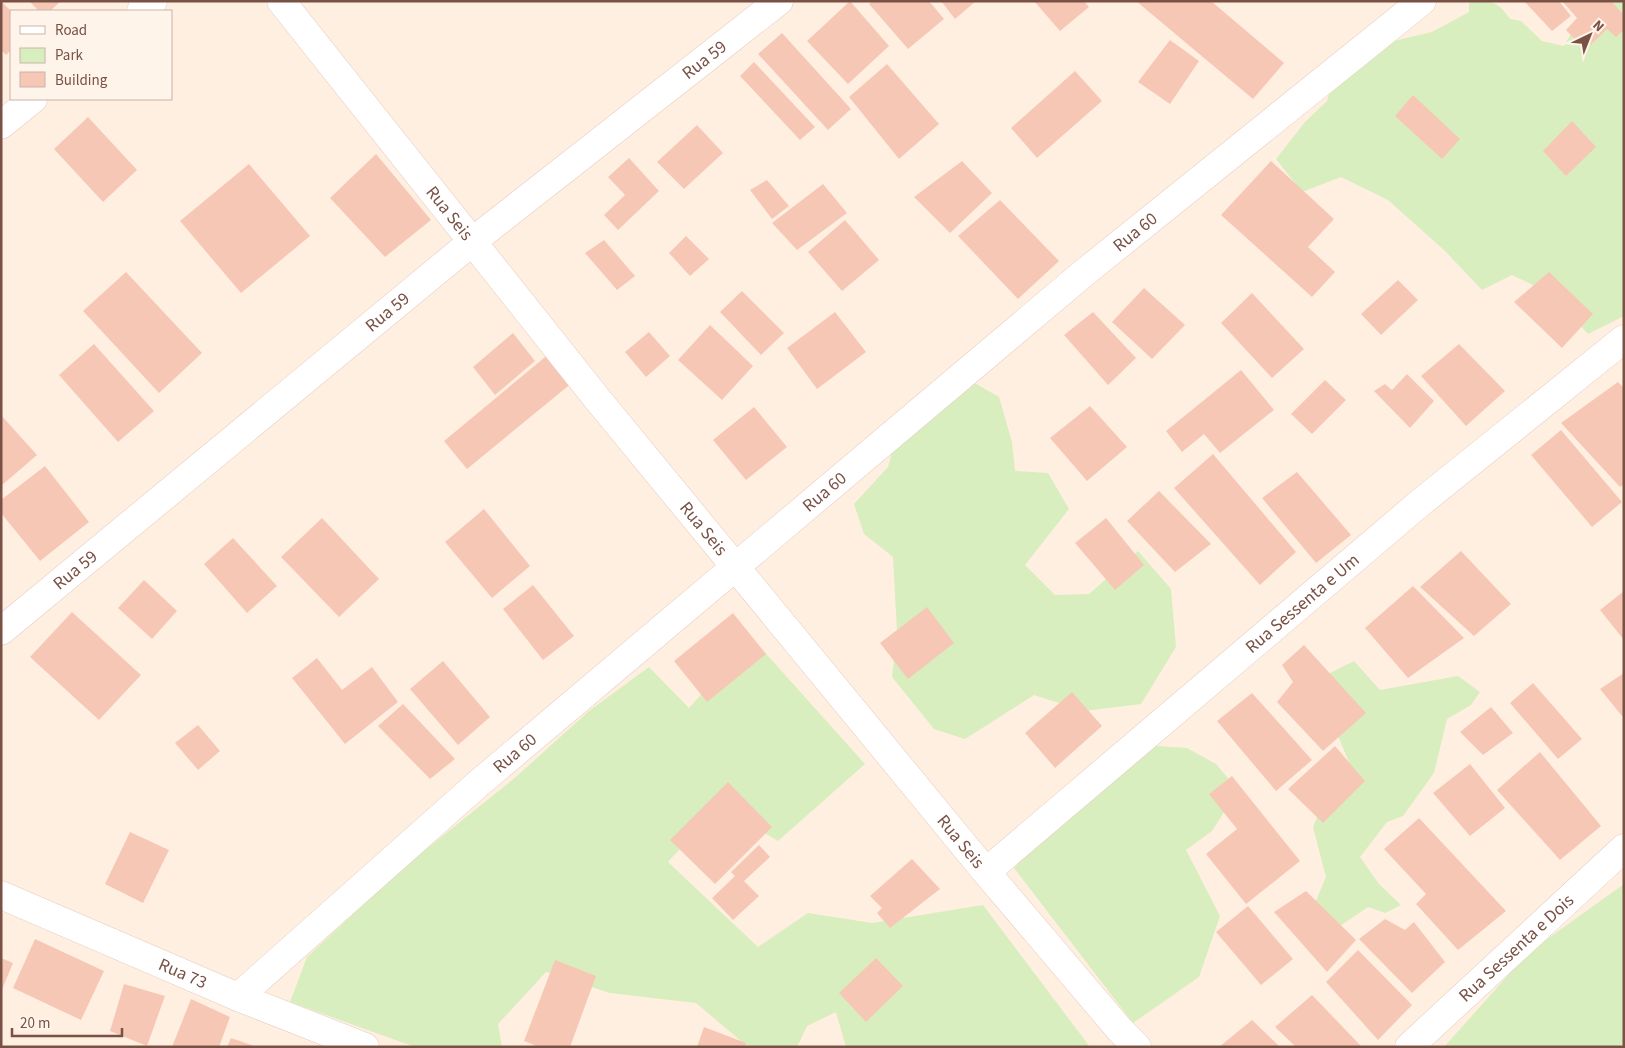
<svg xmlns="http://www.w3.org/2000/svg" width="1625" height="1048" font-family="'Source Sans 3',sans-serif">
	<rect width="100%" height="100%" fill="#ffefe1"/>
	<path fill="#d8eebe" d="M 1469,1 C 1491,1 1497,0 1510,19 L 1521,21 L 1542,41 L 1564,46 L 1584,11 L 1581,1 L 1624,1 L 1624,316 L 1588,334 L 1551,294 L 1512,275 L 1482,290 L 1445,251 L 1388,200 L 1341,177 L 1302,192 L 1276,159 L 1305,122 L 1327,101 L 1339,58 L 1373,46 L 1432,32 L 1469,12 Z
		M 971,381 L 999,397 L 1012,442 L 1015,471 L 1048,473 L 1069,509 L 1025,565 L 1055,595 L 1089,594 L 1138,551 L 1171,589 L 1176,647 L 1141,704 L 1084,711 L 1034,695 L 965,739 L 934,729 L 892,677 L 897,632 L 893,557 L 864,534 L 854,504 L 888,467 L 903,412 Z
		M 752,638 L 865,764 L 778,841 L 719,806 L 668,862 L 758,947 L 808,913 L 872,923 L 983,905 L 1090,1047 L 846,1047 L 836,1012 L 807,1026 L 797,1047 L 748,1047 L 696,1003 L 610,993 L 546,972 L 498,1024 L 502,1047 L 415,1047 L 290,1002 L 307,957 L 404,867 L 517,776 L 589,711 L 649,667 L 689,708 Z
		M 1354,661 L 1380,690 L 1458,676 L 1480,692 L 1471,705 L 1447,719 L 1434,773 L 1403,816 L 1387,822 L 1360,857 L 1379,884 L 1401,905 L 1385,913 L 1368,907 L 1331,932 L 1310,915 L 1326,877 L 1313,827 L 1329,789 L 1357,782 L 1327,709 L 1322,677 Z
		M 1144,745 L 1187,748 L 1216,764 L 1238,790 L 1212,831 L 1186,850 L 1220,916 L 1199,977 L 1133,1023 L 1014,868 L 1072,804 Z
		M 1624,884 L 1624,1047 L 1444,1047 L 1529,952 Z"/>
	<path fill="#f7c7b6" d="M 1,1 L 11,11 L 11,50 L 6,55 L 1,50 Z
		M 29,1 L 61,1 L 50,11 L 39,11 Z
		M 850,1 L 889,46 L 848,84 L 807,41 Z
		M 872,1 L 929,1 L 944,19 L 908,49 L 869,4 Z
		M 941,1 L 976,1 L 955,19 Z
		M 1034,1 L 1084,1 L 1089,7 L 1060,31 Z
		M 1136,1 L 1211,1 L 1284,63 L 1253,99 Z
		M 1524,1 L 1559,1 L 1571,16 L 1552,31 Z
		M 1562,1 L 1611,1 L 1624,15 L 1624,30 L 1616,37 L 1607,29 L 1585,50 L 1566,30 L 1577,18 Z
		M 782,33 L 851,109 L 828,130 L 758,54 Z
		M 1170,40 L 1199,61 L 1170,104 L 1138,82 Z
		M 754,62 L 815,127 L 800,140 L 740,76 Z
		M 887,64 L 939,124 L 899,159 L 849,97 Z
		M 1075,71 L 1102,101 L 1037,158 L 1011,128 Z
		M 1413,95 L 1460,139 L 1442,159 L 1395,116 Z
		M 88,117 L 137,170 L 103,202 L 54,149 Z
		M 1572,121 L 1596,147 L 1566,176 L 1543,151 Z
		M 697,125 L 723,153 L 684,189 L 657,162 Z
		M 376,154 L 431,220 L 385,257 L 330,198 Z
		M 629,158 L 659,191 L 618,230 L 604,215 L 625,195 L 608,177 Z
		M 962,161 L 992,193 L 950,233 L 914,197 Z
		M 1271,161 L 1334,219 L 1308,247 L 1335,272 L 1312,297 L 1221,215 Z
		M 249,164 L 310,236 L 241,293 L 180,221 Z
		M 767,180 L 789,206 L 772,219 L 750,190 Z
		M 823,184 L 847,213 L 797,250 L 772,223 Z
		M 1000,200 L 1059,261 L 1018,299 L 958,236 Z
		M 845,220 L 879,260 L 842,291 L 808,252 Z
		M 686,236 L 709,259 L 690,276 L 669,253 Z
		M 604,240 L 635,276 L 617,290 L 585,253 Z
		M 126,272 L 202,353 L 159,393 L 83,311 Z
		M 1549,272 L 1593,314 L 1562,348 L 1514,302 Z
		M 1398,280 L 1418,300 L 1381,335 L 1361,314 Z
		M 1144,288 L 1185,325 L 1152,359 L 1112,322 Z
		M 742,291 L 784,333 L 761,355 L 720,312 Z
		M 1252,293 L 1304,349 L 1272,378 L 1221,323 Z
		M 835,312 L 866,352 L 817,389 L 787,348 Z
		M 1093,312 L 1136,358 L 1108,385 L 1064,335 Z
		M 710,325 L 753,366 L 722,400 L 678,360 Z
		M 649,332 L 670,356 L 646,377 L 625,352 Z
		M 513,333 L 535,361 L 495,395 L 473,367 Z
		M 94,344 L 154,411 L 118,442 L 59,375 Z
		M 1459,344 L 1505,391 L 1466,426 L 1421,376 Z
		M 550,353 L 573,382 L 467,469 L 444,441 Z
		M 1241,370 L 1274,410 L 1220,453 L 1204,434 L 1182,452 L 1166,431 Z
		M 1407,374 L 1434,401 L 1410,428 L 1374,391 L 1385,384 L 1392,390 Z
		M 1325,380 L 1346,400 L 1312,434 L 1291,414 Z
		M 1618,382 L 1624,388 L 1624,484 L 1620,487 L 1561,423 Z
		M 1090,406 L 1127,447 L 1087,481 L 1050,438 Z
		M 754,407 L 787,447 L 746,480 L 713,440 Z
		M 1,415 L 37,455 L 1,486 Z
		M 1561,430 L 1622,502 L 1592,527 L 1531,455 Z
		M 1213,454 L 1296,552 L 1260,585 L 1174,488 Z
		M 45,466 L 89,522 L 40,561 L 1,513 L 1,500 Z
		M 1297,472 L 1351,535 L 1316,563 L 1262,498 Z
		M 1159,491 L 1211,544 L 1175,572 L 1127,521 Z
		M 484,509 L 530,566 L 492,598 L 445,542 Z
		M 322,518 L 379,579 L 339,617 L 281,557 Z
		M 1106,518 L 1144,565 L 1115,590 L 1075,543 Z
		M 233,538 L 277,586 L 247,613 L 204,564 Z
		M 1461,551 L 1511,604 L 1474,636 L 1420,587 Z
		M 144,580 L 177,611 L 152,639 L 118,608 Z
		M 533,585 L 574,636 L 543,660 L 503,609 Z
		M 1413,586 L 1464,638 L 1408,678 L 1365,628 Z
		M 1624,591 L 1624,640 L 1600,610 Z
		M 927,607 L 954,643 L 908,679 L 880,643 Z
		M 72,612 L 141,675 L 99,720 L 30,657 Z
		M 733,613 L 766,654 L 707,702 L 674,661 Z
		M 1304,645 L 1366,713 L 1323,751 L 1277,702 L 1293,682 L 1282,665 Z
		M 317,658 L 342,690 L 372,667 L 398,702 L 345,744 L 292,678 Z
		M 443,661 L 490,717 L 458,745 L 410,689 Z
		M 1624,673 L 1624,715 L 1622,716 L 1600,689 Z
		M 1533,683 L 1582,739 L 1558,759 L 1510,703 Z
		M 1072,692 L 1102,726 L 1055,768 L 1025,733 Z
		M 1252,693 L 1312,760 L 1276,791 L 1217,721 Z
		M 403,704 L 455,759 L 430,779 L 378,726 Z
		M 1491,707 L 1513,733 L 1483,755 L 1460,732 Z
		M 198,725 L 220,751 L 198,770 L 175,743 Z
		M 1335,746 L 1365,781 L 1323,823 L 1288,789 Z
		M 1540,752 L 1601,826 L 1560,860 L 1497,790 Z
		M 1470,764 L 1505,808 L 1470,836 L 1433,793 Z
		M 1232,776 L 1300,861 L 1246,904 L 1206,854 L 1237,829 L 1209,794 Z
		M 728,782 L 772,827 L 715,884 L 670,840 Z
		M 1419,818 L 1506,911 L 1458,950 L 1416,904 L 1426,894 L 1384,849 Z
		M 130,832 L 169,850 L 143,903 L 105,884 Z
		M 759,845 L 770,857 L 744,881 L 759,896 L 733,920 L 712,898 L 735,876 L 731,872 Z
		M 912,859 L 940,889 L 890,928 L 877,913 L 882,908 L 870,896 Z
		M 1306,891 L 1356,940 L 1327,972 L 1274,912 Z
		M 1248,906 L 1293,959 L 1261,985 L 1216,932 Z
		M 1385,919 L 1405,930 L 1414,922 L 1445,962 L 1412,993 L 1359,939 Z
		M 35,939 L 104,971 L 81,1020 L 13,988 Z
		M 1358,950 L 1412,1005 L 1378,1040 L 1326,982 Z
		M 1,958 L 13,963 L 1,992 Z
		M 876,958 L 903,986 L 866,1022 L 839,993 Z
		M 555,960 L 596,976 L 570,1047 L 539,1047 L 524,1041 Z
		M 124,984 L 165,996 L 147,1046 L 110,1031 Z
		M 1312,995 L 1362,1047 L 1296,1047 L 1275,1027 Z
		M 191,999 L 230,1017 L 219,1047 L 172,1047 Z
		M 1252,1020 L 1280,1047 L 1219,1047 Z
		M 704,1027 L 746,1043 L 745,1047 L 697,1047 Z
		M 231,1038 L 254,1046 L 254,1047 L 227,1047 Z"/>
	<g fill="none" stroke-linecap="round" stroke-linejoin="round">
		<defs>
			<g id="street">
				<path id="s1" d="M 281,1 L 599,401 L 986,872 L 1120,1030 L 1137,1047"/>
				<path d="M 141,11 L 153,1"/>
				<path d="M 1,125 L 33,99"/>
				<path id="s2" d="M 1,631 L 473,241 L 779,1"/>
				<path id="s3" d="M 986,872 L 1420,503 L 1624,339"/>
				<path id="s4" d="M 1,895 L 238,997 L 365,1047"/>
				<path id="s5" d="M 238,997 L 479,783 L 1085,272 L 1422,1"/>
				<path id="s6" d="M 1409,1047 L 1624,848"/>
			</g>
		</defs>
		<use href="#street" stroke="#e6ccbe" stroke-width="29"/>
		<use href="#street" stroke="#fff" stroke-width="28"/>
	</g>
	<g text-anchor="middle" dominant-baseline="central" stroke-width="4" stroke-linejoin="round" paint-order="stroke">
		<g font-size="18" fill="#795145" stroke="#fff4ea">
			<text stroke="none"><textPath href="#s2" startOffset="906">Rua 59</textPath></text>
			<text stroke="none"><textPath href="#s1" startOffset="271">Rua Seis</textPath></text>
			<text stroke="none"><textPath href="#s5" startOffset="1179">Rua 60</textPath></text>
			<text stroke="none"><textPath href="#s2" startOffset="501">Rua 59</textPath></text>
			<text stroke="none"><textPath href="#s5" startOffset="774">Rua 60</textPath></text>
			<text stroke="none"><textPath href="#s1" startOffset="676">Rua Seis</textPath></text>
			<text stroke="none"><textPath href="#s2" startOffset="96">Rua 59</textPath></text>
			<text stroke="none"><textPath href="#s3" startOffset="415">Rua Sessenta e Um</textPath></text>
			<text stroke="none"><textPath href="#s5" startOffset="369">Rua 60</textPath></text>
			<text stroke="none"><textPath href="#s1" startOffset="1081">Rua Seis</textPath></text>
			<text stroke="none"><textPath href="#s6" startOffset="146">Rua Sessenta e Dois</textPath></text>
			<text stroke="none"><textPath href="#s4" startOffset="198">Rua 73</textPath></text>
		</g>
	</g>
	<rect width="1625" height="1048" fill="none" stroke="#795145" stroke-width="5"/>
	<rect x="10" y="10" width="162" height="90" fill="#fff4ea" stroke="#c9b3a8"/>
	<rect x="20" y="26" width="25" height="8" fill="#ffffff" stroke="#c9b3a8"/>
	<text x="55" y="35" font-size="15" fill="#795145">Road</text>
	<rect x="20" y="48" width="25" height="15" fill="#d8eebe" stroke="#c9b3a8"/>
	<text x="55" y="60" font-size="15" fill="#795145">Park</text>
	<rect x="20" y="72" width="25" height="15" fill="#f7c7b6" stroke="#c9b3a8"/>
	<text x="55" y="85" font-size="15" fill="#795145">Building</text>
	<g transform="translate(1590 35) rotate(43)" stroke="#fff4ea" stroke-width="4" paint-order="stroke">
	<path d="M0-4L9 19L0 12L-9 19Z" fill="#795145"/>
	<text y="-8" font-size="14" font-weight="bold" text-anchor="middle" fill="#795145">N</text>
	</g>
	<path d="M12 1028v8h110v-8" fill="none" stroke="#795145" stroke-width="2.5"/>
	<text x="20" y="1028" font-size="15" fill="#795145" stroke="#fff4ea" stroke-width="4" paint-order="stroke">20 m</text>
</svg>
